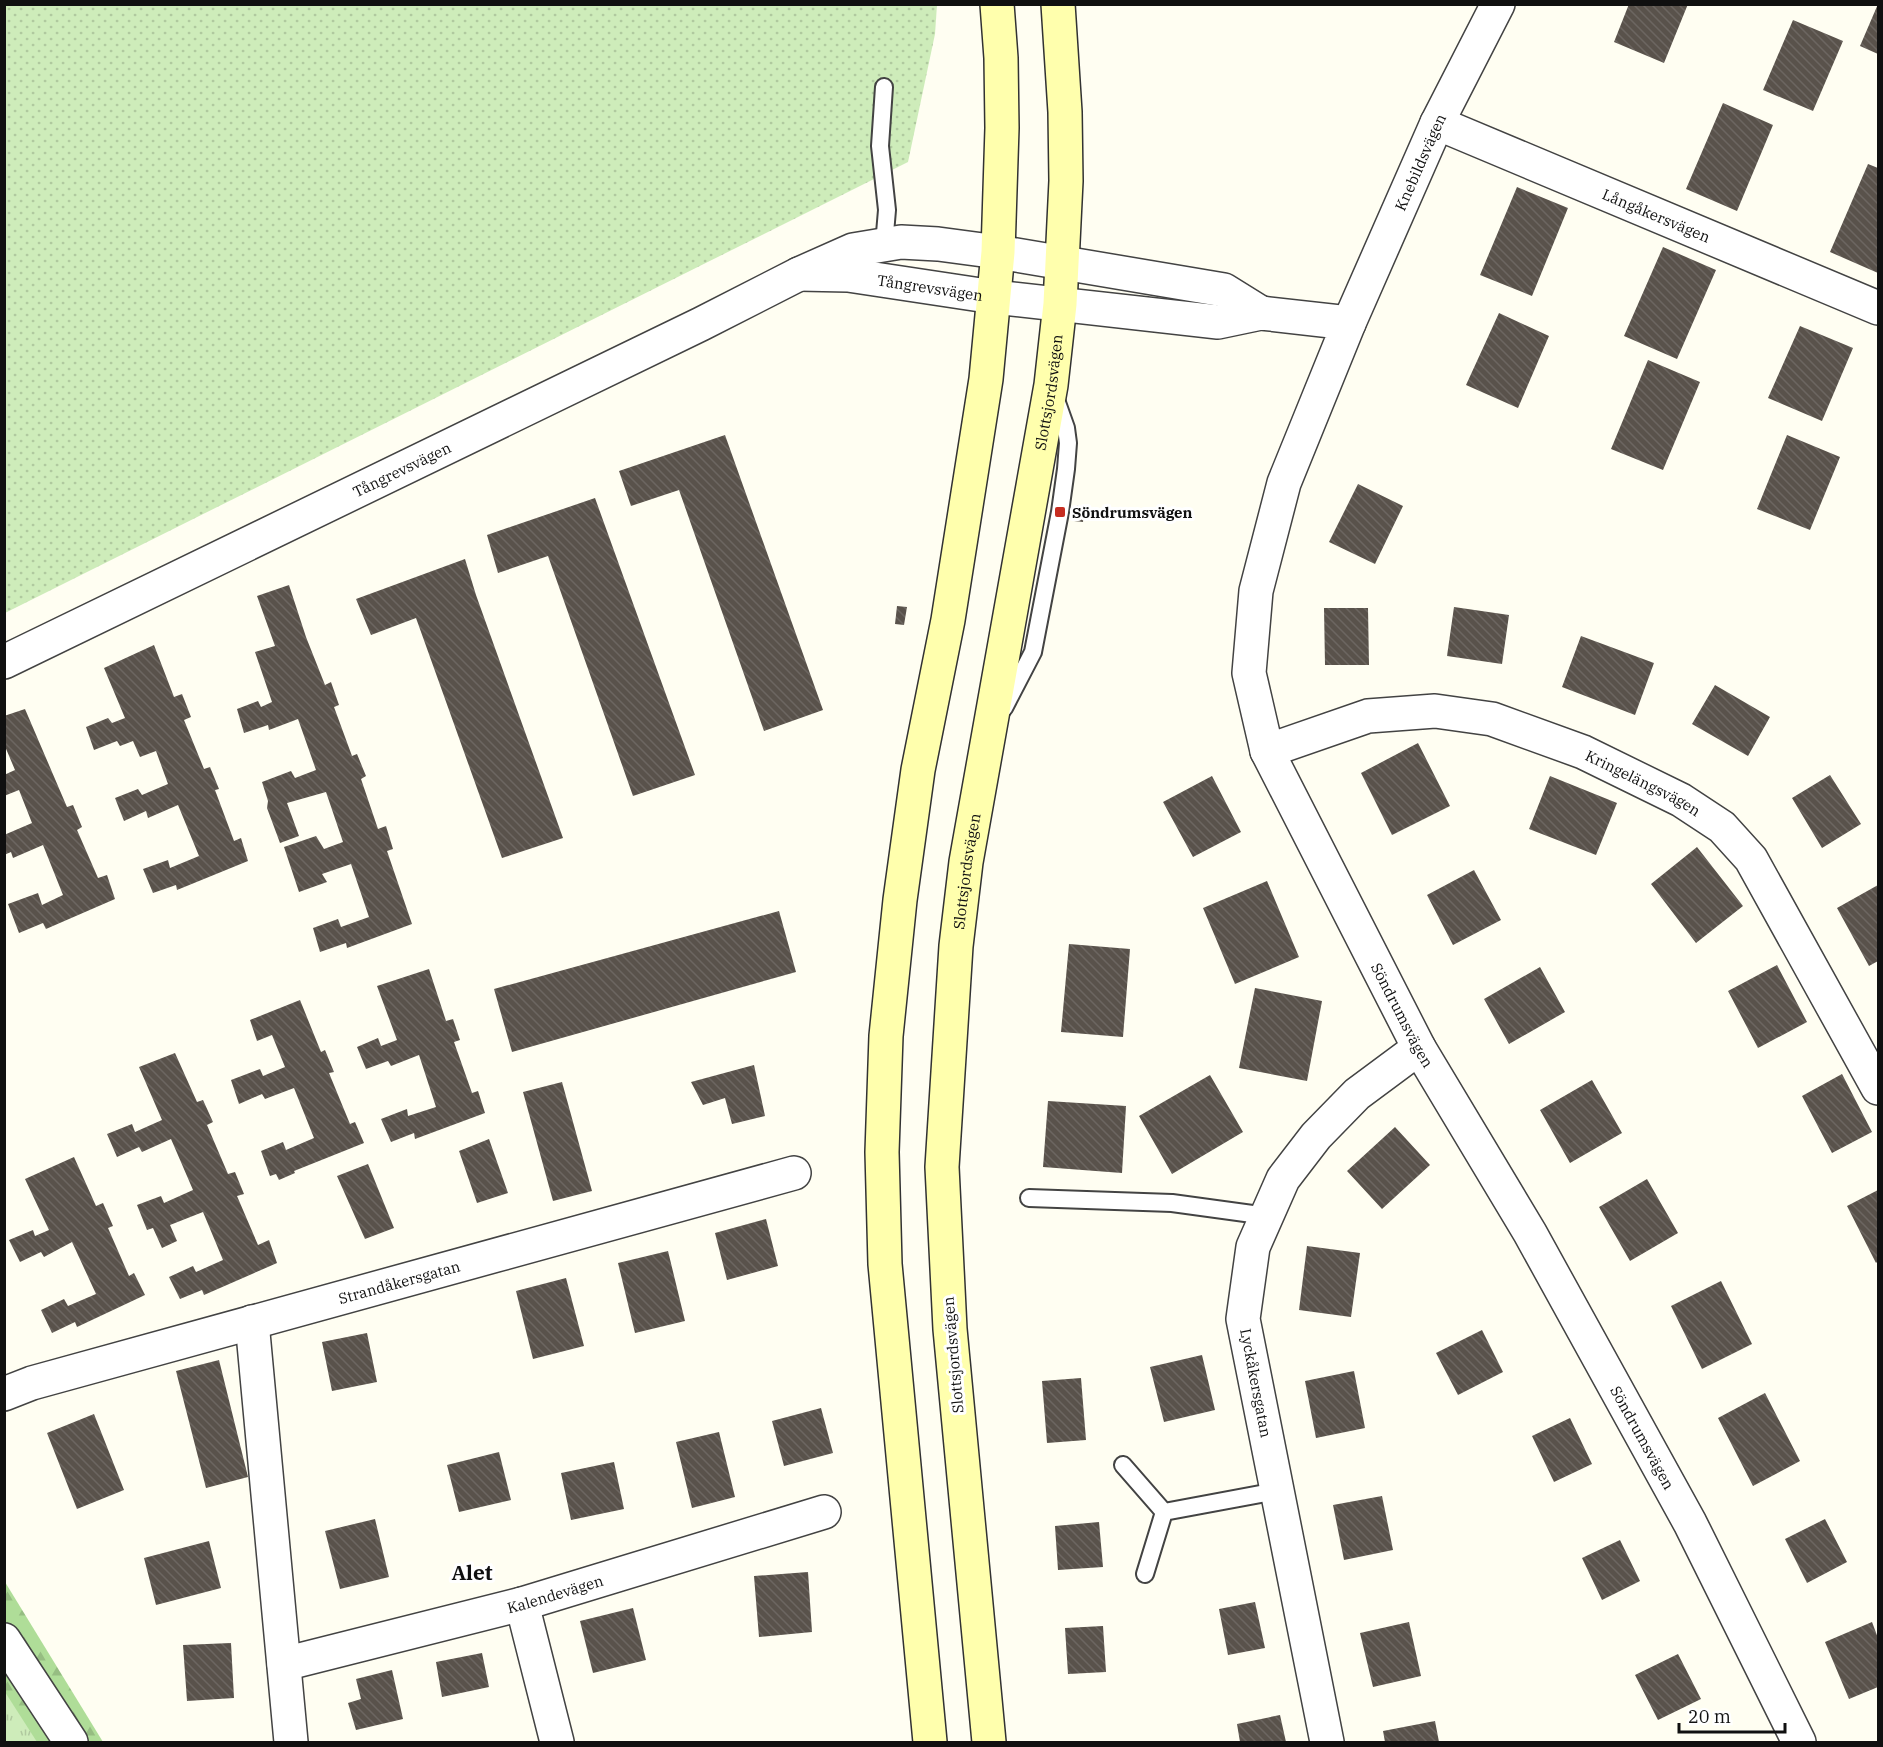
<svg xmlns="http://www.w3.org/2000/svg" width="1883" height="1747" font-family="'IBM Plex Serif',serif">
	<defs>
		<pattern id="forest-firs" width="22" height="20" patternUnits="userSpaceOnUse" patternTransform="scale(1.5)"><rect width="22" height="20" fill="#afdd98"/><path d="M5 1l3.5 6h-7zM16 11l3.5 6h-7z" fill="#96bd82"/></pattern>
		<pattern id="park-tufts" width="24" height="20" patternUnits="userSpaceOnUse" patternTransform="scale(1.5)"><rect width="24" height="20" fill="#ceecba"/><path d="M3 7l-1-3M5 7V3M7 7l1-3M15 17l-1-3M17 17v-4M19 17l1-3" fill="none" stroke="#b0c99f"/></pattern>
		<pattern id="garden-dots" width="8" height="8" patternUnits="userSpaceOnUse" patternTransform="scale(1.5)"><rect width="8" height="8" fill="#ceecba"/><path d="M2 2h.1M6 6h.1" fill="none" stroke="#b0c99f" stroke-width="1.8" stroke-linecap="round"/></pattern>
		<pattern id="building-back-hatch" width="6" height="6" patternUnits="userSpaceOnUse" patternTransform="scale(1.5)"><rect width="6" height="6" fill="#59524b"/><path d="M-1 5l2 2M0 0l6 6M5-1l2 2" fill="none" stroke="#6c6661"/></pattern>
	</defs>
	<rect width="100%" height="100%" fill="#fffef2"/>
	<path fill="url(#forest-firs)" d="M 5,1582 L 103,1742 L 5,1742 Z"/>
	<path fill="url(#park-tufts)" d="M 4,1692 L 5,1692 L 37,1742 L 5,1742 Z"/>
	<path fill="url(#garden-dots)" d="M 5,5 L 937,5 L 935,34 L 908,162 L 5,613 Z"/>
	<path fill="url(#building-back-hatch)" d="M 1629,4 L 1688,4 L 1664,63 L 1614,42 Z
		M 1878,4 L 1878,54 L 1860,46 Z
		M 1793,20 L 1843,41 L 1813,111 L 1763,90 Z
		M 1723,103 L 1773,125 L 1737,211 L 1686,189 Z
		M 1868,164 L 1878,168 L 1878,273 L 1830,252 Z
		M 1517,187 L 1568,208 L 1532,296 L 1480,275 Z
		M 1663,247 L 1716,270 L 1677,359 L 1624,336 Z
		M 1499,313 L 1549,336 L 1518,408 L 1466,385 Z
		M 1800,326 L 1853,348 L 1822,421 L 1768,398 Z
		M 1648,360 L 1700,382 L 1663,470 L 1611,449 Z
		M 725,435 L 823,710 L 764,731 L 679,490 L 631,506 L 619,471 Z
		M 1787,435 L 1840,457 L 1810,530 L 1757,509 Z
		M 1358,484 L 1403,506 L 1375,564 L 1329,542 Z
		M 595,498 L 695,775 L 633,796 L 548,556 L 498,573 L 487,535 Z
		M 1076,505 L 1085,506 L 1083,522 L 1074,521 Z
		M 465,559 L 476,595 L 563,838 L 502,858 L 416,618 L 371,635 L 356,599 Z
		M 289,585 L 306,637 L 325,685 L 331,682 L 339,705 L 334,707 L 352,756 L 357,754 L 366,776 L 361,779 L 378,829 L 386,826 L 393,849 L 387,851 L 412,924 L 347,948 L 346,943 L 320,952 L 313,928 L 338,919 L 341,927 L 369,917 L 351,864 L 322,874 L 327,882 L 299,892 L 284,847 L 316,836 L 324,849 L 343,842 L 326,792 L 287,803 L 299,836 L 280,843 L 267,808 L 268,801 L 262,782 L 291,771 L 295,778 L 316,770 L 298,719 L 269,730 L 268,725 L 244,733 L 237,709 L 258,701 L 261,707 L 272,702 L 255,652 L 275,646 L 257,596 Z
		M 897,606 L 907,607 L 904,625 L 895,624 Z
		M 1454,607 L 1509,615 L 1502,664 L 1447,656 Z
		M 1324,608 L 1368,608 L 1369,665 L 1325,665 Z
		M 1581,636 L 1654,663 L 1635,715 L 1562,687 Z
		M 154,645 L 174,697 L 182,694 L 191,717 L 184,720 L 204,769 L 210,767 L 219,789 L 215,790 L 234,841 L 241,838 L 248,861 L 177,890 L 176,885 L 153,893 L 143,869 L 168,860 L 170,868 L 199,856 L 178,805 L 148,818 L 146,811 L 124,821 L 115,798 L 138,789 L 142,795 L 168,784 L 156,751 L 140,757 L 133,741 L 120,746 L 117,741 L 94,750 L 86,727 L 108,718 L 112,723 L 125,718 L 104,668 Z
		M 1715,685 L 1770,717 L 1748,756 L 1692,724 Z
		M 25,709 L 67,807 L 73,805 L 82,827 L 77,830 L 98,878 L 107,875 L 115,899 L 46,929 L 43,923 L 19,933 L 8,904 L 38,893 L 42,905 L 63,895 L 43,845 L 13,858 L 11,852 L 4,855 L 4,835 L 32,823 L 19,790 L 4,796 L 4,775 L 15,770 L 4,744 L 4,716 Z
		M 1418,743 L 1450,806 L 1392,835 L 1361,773 Z
		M 1830,775 L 1861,824 L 1822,848 L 1792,798 Z
		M 1212,776 L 1241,832 L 1193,857 L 1163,802 Z
		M 1550,776 L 1617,803 L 1596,855 L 1529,829 Z
		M 1697,847 L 1743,906 L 1696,943 L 1651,884 Z
		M 1474,870 L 1501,920 L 1453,945 L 1427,895 Z
		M 1267,881 L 1299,957 L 1235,984 L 1203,908 Z
		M 1878,885 L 1878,961 L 1869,966 L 1837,908 Z
		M 779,911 L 796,972 L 512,1052 L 494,989 Z
		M 1069,944 L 1130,949 L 1123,1037 L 1061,1032 Z
		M 1777,965 L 1807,1022 L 1758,1048 L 1728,991 Z
		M 1540,967 L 1565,1012 L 1509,1044 L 1484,999 Z
		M 429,969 L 446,1021 L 453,1019 L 460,1040 L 454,1042 L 472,1093 L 478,1091 L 485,1113 L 415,1139 L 414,1133 L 391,1142 L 381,1119 L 407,1109 L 408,1116 L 436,1107 L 419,1055 L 391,1066 L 388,1061 L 366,1069 L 357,1047 L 378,1038 L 381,1046 L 397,1040 L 377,986 Z
		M 1255,988 L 1322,1001 L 1307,1081 L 1239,1068 Z
		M 300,1000 L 321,1052 L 325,1050 L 334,1072 L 329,1073 L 350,1124 L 355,1122 L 364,1143 L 294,1171 L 295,1173 L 279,1180 L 276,1174 L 270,1176 L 261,1151 L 283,1142 L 286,1150 L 314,1138 L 294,1088 L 265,1099 L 262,1094 L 239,1104 L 231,1080 L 260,1069 L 263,1076 L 285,1067 L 272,1035 L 257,1041 L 250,1020 Z
		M 175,1053 L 197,1102 L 203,1100 L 213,1122 L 207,1125 L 228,1174 L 235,1172 L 244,1194 L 237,1196 L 258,1245 L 269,1240 L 277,1263 L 204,1295 L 202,1290 L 180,1299 L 169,1277 L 193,1266 L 196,1272 L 223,1260 L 203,1212 L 170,1225 L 177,1241 L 162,1248 L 153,1228 L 147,1230 L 137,1205 L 161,1196 L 164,1203 L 193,1190 L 171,1139 L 142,1152 L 139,1147 L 117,1157 L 107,1134 L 132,1124 L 135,1132 L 162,1120 L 139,1067 Z
		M 754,1065 L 765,1116 L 732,1124 L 725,1098 L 703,1105 L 691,1082 Z
		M 1842,1074 L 1872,1132 L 1832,1153 L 1802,1096 Z
		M 1210,1075 L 1243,1132 L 1172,1174 L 1139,1116 Z
		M 1592,1080 L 1622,1133 L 1570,1163 L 1540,1110 Z
		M 562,1082 L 592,1191 L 553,1201 L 523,1092 Z
		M 1048,1101 L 1126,1106 L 1122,1173 L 1043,1167 Z
		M 1395,1127 L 1430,1165 L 1382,1209 L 1347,1171 Z
		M 489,1139 L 508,1193 L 477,1203 L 459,1151 Z
		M 74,1157 L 96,1206 L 103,1203 L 113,1226 L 108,1228 L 129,1276 L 134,1273 L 145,1295 L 77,1327 L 75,1322 L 52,1333 L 41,1310 L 64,1299 L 68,1306 L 96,1294 L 72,1242 L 44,1257 L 41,1252 L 20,1262 L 9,1240 L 33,1230 L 35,1236 L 49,1230 L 25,1179 Z
		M 368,1164 L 394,1228 L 365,1239 L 337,1176 Z
		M 1647,1179 L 1678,1233 L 1630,1261 L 1599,1207 Z
		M 1878,1190 L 1878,1261 L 1876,1263 L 1847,1206 Z
		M 766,1219 L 778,1266 L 727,1280 L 715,1233 Z
		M 1307,1246 L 1360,1253 L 1351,1317 L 1299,1310 Z
		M 668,1251 L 685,1321 L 635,1333 L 618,1263 Z
		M 566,1278 L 584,1346 L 533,1359 L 516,1291 Z
		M 1721,1281 L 1752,1344 L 1702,1369 L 1671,1306 Z
		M 1482,1330 L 1503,1372 L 1458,1395 L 1436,1353 Z
		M 367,1333 L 377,1382 L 332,1391 L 322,1342 Z
		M 1202,1355 L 1215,1410 L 1164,1422 L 1150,1367 Z
		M 219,1360 L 248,1477 L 206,1488 L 176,1371 Z
		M 1354,1371 L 1365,1428 L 1316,1438 L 1305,1381 Z
		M 1081,1378 L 1086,1440 L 1047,1443 L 1042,1381 Z
		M 1765,1393 L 1800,1461 L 1753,1486 L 1718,1418 Z
		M 821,1408 L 833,1453 L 784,1466 L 772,1421 Z
		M 94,1414 L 124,1490 L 77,1509 L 47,1433 Z
		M 1570,1418 L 1592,1464 L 1554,1482 L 1532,1436 Z
		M 719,1432 L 735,1497 L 692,1508 L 676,1442 Z
		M 499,1452 L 511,1500 L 459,1512 L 447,1465 Z
		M 614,1462 L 624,1509 L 571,1520 L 561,1473 Z
		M 1382,1496 L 1393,1550 L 1344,1560 L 1333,1505 Z
		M 375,1519 L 389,1577 L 340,1589 L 325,1531 Z
		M 1825,1519 L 1847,1562 L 1807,1583 L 1785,1539 Z
		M 1099,1522 L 1103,1567 L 1058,1570 L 1055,1526 Z
		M 1620,1540 L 1640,1581 L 1602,1600 L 1582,1558 Z
		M 209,1541 L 221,1588 L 156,1605 L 144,1558 Z
		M 808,1572 L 812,1632 L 759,1637 L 754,1576 Z
		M 1255,1602 L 1265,1648 L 1228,1655 L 1219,1609 Z
		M 633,1608 L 646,1660 L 593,1673 L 580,1621 Z
		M 1409,1622 L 1421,1676 L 1373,1687 L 1360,1633 Z
		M 1872,1622 L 1878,1638 L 1878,1687 L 1849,1699 L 1825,1642 Z
		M 1103,1626 L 1106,1672 L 1068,1674 L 1065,1628 Z
		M 231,1643 L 234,1698 L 187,1701 L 183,1645 Z
		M 482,1653 L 489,1687 L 442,1697 L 436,1662 Z
		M 1678,1654 L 1701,1699 L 1658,1720 L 1635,1675 Z
		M 392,1670 L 403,1719 L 356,1730 L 348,1703 L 361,1699 L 356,1679 Z
		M 1280,1715 L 1286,1742 L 1240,1742 L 1237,1724 Z
		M 1435,1721 L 1439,1742 L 1385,1742 L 1383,1731 Z"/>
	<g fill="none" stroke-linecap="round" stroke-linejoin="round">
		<defs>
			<path id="lane" d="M 884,87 L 880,146 L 887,210 L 884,245
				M 1004,708 L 1033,652 L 1060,512 L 1066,469 L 1068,443 L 1066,428 L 1055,397
				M 1029,1198 L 1172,1203 L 1267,1216
				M 1123,1465 L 1164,1512
				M 1145,1574 L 1164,1512 L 1277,1491"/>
			<g id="street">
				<path id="s1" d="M 1437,123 L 1878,308"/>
				<path id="s2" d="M 799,274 L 848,275 L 994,297 L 1218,322 L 1261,313 L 1349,323 L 1284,483 L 1256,591 L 1249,673 L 1267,751 L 1419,1048 L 1530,1233 L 1690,1523 L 1799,1742"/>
				<path id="s3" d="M 1349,323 L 1437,123 L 1498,4"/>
				<path id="s4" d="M 4,662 L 701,324 L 799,274 L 853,250 L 901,242 L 938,244 L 998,252 L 1224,290 L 1261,313"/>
				<path id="s5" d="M 1267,751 L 1368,716 L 1435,711 L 1492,719 L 1583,752 L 1681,800 L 1722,827 L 1751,859 L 1878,1088"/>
				<path d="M 252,1322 L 291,1742"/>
				<path id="s6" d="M 4,1394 L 32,1383 L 794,1173"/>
				<path d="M 522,1604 L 557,1742"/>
				<path d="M 4,1640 L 71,1742"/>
				<path id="s7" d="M 284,1664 L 522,1604 L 824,1512"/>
				<path d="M 1327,1742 L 1243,1319 L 1253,1247 L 1283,1179 L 1316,1136 L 1357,1094 L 1419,1048"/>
			</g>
			<g id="secondary">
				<path d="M 930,1742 L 885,1264 L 882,1152 L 886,1036 L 900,900 L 918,770 L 948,620 L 986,379 L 998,252 L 1002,128 L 1001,58 L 997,4"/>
				<path id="s8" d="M 989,1742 L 950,1329 L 942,1167 L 956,946 L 966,862 L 1051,385 L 1060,304 L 1066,181 L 1065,112 L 1058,4"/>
			</g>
		</defs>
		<use href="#lane" stroke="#434343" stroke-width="20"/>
		<use href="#street" stroke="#434343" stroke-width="36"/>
		<use href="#secondary" stroke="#323232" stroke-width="36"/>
		<use href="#lane" stroke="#fff" stroke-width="16"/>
		<use href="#street" stroke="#fff" stroke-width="33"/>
		<use href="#secondary" stroke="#ffffad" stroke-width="33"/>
	</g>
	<rect fill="#c62d21" stroke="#fff" stroke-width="2" x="1054" y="506" width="12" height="12" rx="3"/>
	<g text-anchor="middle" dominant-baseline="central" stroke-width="6" stroke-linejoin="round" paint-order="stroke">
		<g font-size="15" fill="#101010" stroke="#fff">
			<text stroke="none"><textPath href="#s3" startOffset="176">Knebildsvägen</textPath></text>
			<text stroke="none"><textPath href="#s1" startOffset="238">Långåkersvägen</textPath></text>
			<text stroke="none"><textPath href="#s2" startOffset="132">Tångrevsvägen</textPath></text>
			<text stroke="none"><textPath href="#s8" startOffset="1360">Slottsjordsvägen</textPath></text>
			<text stroke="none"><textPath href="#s4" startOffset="442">Tångrevsvägen</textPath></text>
			<text stroke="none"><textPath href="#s5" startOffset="396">Kringelängsvägen</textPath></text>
			<text stroke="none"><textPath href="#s8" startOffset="874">Slottsjordsvägen</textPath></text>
			<text stroke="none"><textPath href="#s2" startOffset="1298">Söndrumsvägen</textPath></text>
			<text stroke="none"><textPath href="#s6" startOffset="411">Strandåkersgatan</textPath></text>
			<text transform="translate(953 1355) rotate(-95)">Slottsjordsvägen</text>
			<text transform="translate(1256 1383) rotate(79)">Lyckåkersgatan</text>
			<text stroke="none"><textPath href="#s2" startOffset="1784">Söndrumsvägen</textPath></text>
			<text stroke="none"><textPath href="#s7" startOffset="280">Kalendevägen</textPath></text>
		</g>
		<g font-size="15" font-weight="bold" fill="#101010" stroke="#fff" text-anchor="start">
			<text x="1072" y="512">Söndrumsvägen</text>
		</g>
		<g font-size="21" font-weight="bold" fill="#101010" stroke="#fff">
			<text x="472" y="1572">Alet</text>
		</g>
	</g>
	<rect width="1883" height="1747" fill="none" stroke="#101010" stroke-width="12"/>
	<path d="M1679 1723v9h106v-9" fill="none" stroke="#101010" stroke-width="3"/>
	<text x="1688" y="1723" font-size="18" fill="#101010" stroke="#ffffff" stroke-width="4.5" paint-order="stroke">20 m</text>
</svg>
